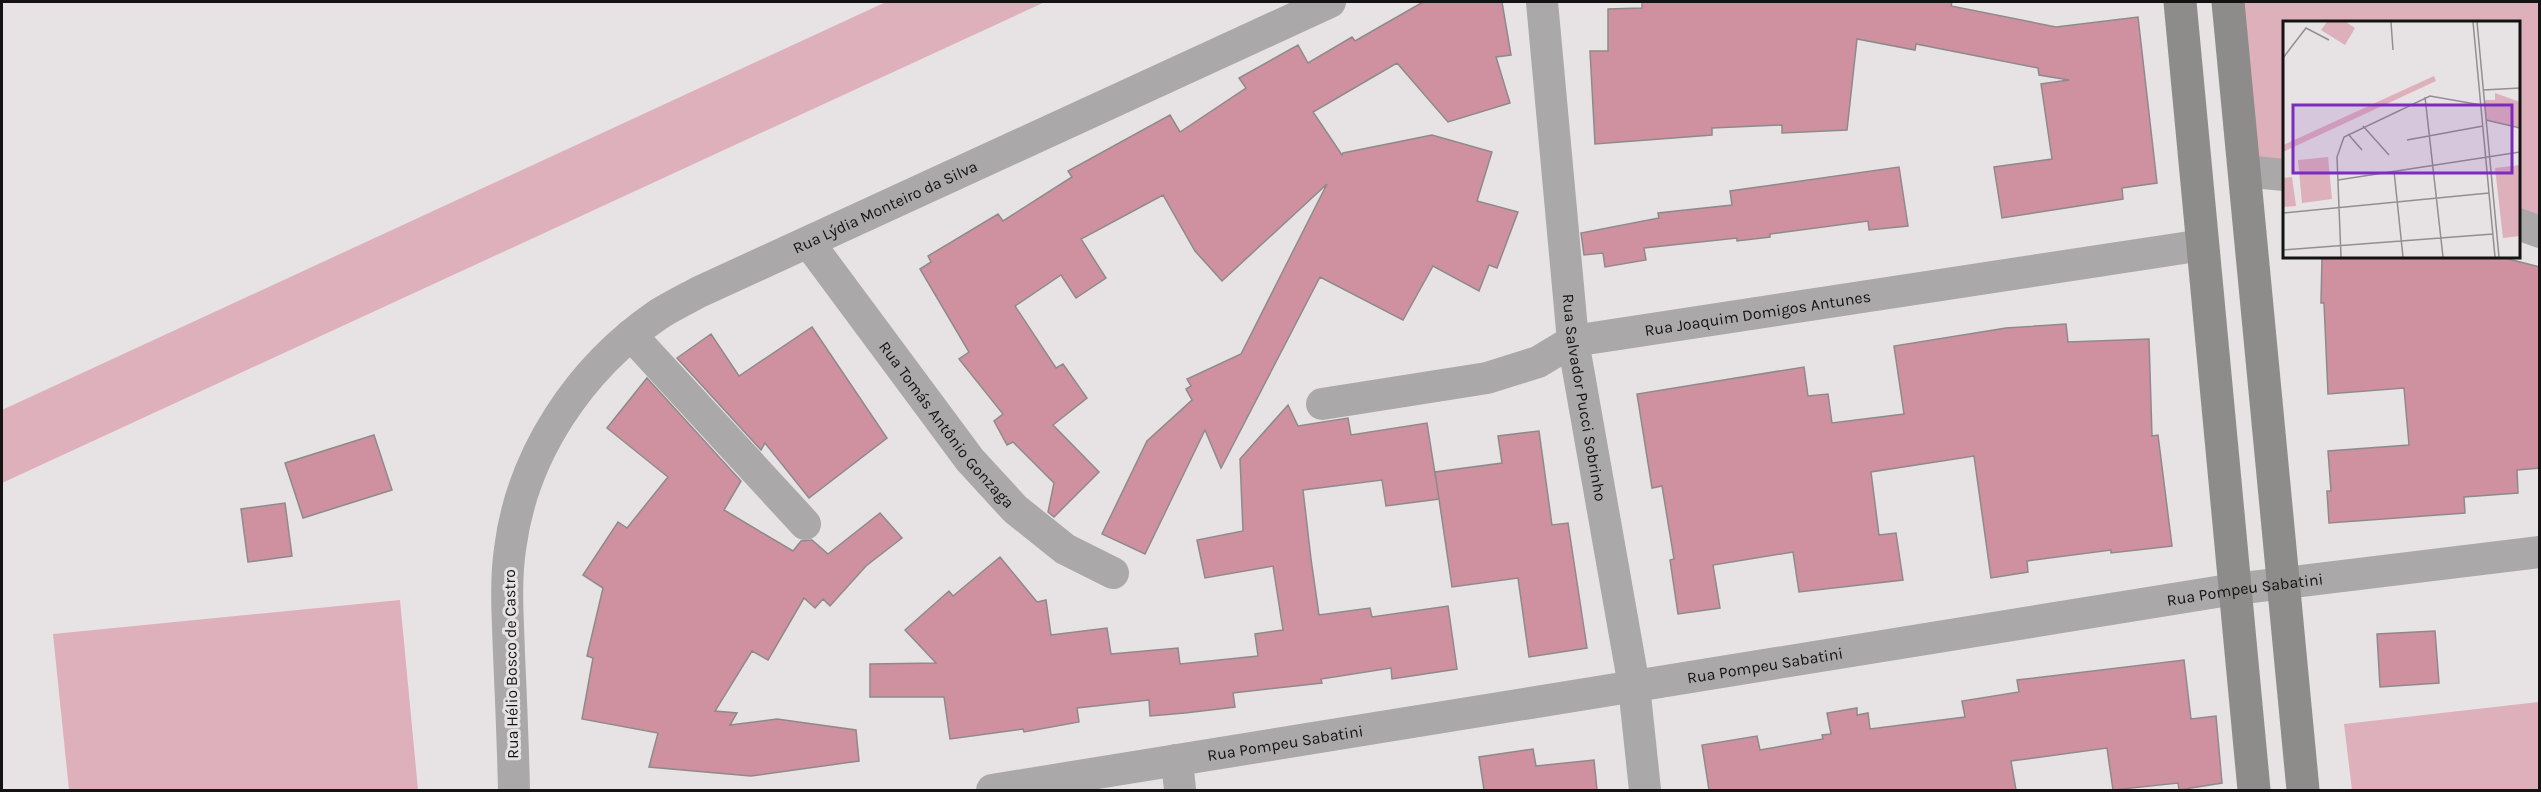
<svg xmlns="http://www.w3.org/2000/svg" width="2541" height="792" font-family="Karla,sans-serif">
	<rect width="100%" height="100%" fill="#e7e2e3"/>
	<path fill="#deb0bb" d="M 886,2 L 1045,2 L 2,483 L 2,410 Z
		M 2228,2 L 2539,2 L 2539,232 L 2519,224 L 2518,22 L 2284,22 L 2284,175 L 2244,171 Z
		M 400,600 L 418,790 L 69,790 L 53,634 Z
		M 2539,702 L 2539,790 L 2352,790 L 2344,724 Z"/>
	<path fill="#cf91a0" stroke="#8e8a8b" stroke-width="1.5" d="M 1423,2 L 1502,2 L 1511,55 L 1496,57 L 1510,103 L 1448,122 L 1397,63 L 1313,112 L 1342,155 L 1343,153 L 1432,135 L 1492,152 L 1477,201 L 1518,212 L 1497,268 L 1489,265 L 1479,291 L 1433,266 L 1403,320 L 1320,277 L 1221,468 L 1205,430 L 1145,554 L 1102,534 L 1147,441 L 1192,400 L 1186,389 L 1191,386 L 1187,379 L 1241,354 L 1327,184 L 1222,281 L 1195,251 L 1163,195 L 1081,239 L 1106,278 L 1076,298 L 1061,275 L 1015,306 L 1056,368 L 1063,364 L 1087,398 L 1053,425 L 1099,472 L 1054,517 L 1048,512 L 1054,483 L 1013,442 L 1007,445 L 994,421 L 1003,414 L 959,359 L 969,352 L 920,269 L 931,262 L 928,256 L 998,214 L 1003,221 L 1072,177 L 1068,171 L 1170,115 L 1180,132 L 1246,88 L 1239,78 L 1298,45 L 1308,63 L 1352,37 L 1355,41 Z
		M 1642,2 L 1952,2 L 1951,6 L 2056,27 L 2138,17 L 2157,183 L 2122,188 L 2123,199 L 2002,218 L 1994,167 L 2052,159 L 2041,84 L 2069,80 L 2039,75 L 2038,68 L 1916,44 L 1915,50 L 1857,39 L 1847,130 L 1782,133 L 1782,125 L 1712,128 L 1712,135 L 1595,144 L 1590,51 L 1608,51 L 1608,9 L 1642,8 Z
		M 1899,167 L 1908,226 L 1869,230 L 1868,221 L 1770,234 L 1770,237 L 1737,241 L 1737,238 L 1644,248 L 1646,260 L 1605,267 L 1603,253 L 1584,255 L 1581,233 L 1659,218 L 1658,213 L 1732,205 L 1730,191 Z
		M 2322,256 L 2497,256 L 2540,267 L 2540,468 L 2517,470 L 2518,493 L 2464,497 L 2465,513 L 2329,523 L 2327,491 L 2331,491 L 2328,451 L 2409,445 L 2404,388 L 2328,394 L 2324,303 L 2321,303 Z
		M 2066,324 L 2068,342 L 2149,339 L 2152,436 L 2158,435 L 2172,546 L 2111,553 L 2111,550 L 2027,561 L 2028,572 L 1991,578 L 1974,456 L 1871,472 L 1879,535 L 1896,533 L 1903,580 L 1799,592 L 1793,552 L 1713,565 L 1720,608 L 1678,614 L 1670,560 L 1674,559 L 1662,486 L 1652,488 L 1637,394 L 1804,367 L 1808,396 L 1828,394 L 1832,423 L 1904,414 L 1894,346 L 2006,328 Z
		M 812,327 L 887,438 L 809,498 L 765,443 L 761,450 L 677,358 L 711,334 L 739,376 Z
		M 647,378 L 741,481 L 724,510 L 793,551 L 801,541 L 812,540 L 828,554 L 880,513 L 902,538 L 866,566 L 830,606 L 823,599 L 815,608 L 804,598 L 768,660 L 752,651 L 715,711 L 737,713 L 730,725 L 777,719 L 856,730 L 859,761 L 751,776 L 649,767 L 658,733 L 582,719 L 593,658 L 587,656 L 603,588 L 583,575 L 618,522 L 627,528 L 668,477 L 607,428 Z
		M 1288,405 L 1298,426 L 1348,418 L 1351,435 L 1427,423 L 1439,499 L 1386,506 L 1382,480 L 1303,490 L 1311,559 L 1319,615 L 1370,608 L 1372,617 L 1448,606 L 1457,669 L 1392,679 L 1391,668 L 1321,679 L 1322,683 L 1233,693 L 1235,707 L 1185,713 L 1150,716 L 1149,700 L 1077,708 L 1079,722 L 1024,732 L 1023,729 L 950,739 L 944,697 L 870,697 L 870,664 L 936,663 L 905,630 L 949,591 L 953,596 L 1000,557 L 1037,602 L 1046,600 L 1051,635 L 1107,628 L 1111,654 L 1178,648 L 1180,664 L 1258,656 L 1255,634 L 1283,630 L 1273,566 L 1205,578 L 1197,540 L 1243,531 L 1240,459 Z
		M 1539,431 L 1552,525 L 1568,523 L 1587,648 L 1529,657 L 1518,578 L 1452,587 L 1435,472 L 1502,463 L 1498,436 Z
		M 374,435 L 392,490 L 303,518 L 285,463 Z
		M 285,503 L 292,556 L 248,562 L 241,509 Z
		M 2435,631 L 2439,683 L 2380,687 L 2377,634 Z
		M 2184,660 L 2191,719 L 2216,716 L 2222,783 L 2179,790 L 2178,783 L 2113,790 L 2107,748 L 2011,761 L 2016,790 L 1709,790 L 1702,745 L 1757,736 L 1760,750 L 1823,739 L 1822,735 L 1831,734 L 1827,713 L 1857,708 L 1857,715 L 1868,713 L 1870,729 L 1965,717 L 1962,701 L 2019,692 L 2017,680 Z
		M 1533,749 L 1536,766 L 1594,760 L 1597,790 L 1484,790 L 1479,757 Z"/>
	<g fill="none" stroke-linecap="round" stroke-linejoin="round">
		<g stroke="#aaa8a8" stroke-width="32">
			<path id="s1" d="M 1542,2 L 1573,341 L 1634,686 L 1645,790"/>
			<path d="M 2244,171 L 2284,175"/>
			<path d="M 2518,224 L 2540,232"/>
			<path id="s2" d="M 809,243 L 970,460 L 1015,509 L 1065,549 L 1113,573"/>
			<path d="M 631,335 L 805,524"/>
			<path id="s3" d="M 1322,404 L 1487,378 L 1538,362 L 1573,341 L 2203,245"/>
			<path d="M 1177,760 L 1180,790"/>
			<path id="s4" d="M 514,790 C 513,745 511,699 509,654 C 508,619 505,584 510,549 C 522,454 580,368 659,314 C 672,306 686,299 699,292 L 1330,2"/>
			<path id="s5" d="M 992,790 L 2235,589 L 2540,552"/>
		</g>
		<path stroke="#8e8b8b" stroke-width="33" d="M 2180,2 L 2254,790
			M 2228,2 L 2303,790"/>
	</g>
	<g text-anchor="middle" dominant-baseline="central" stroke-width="6" stroke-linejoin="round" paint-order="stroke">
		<g font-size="16" fill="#141313" stroke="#e7e2e3">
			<text stroke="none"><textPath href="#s4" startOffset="778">Rua Lýdia Monteiro da Silva</textPath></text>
			<text stroke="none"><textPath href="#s3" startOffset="448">Rua Joaquim Domigos Antunes</textPath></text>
			<text stroke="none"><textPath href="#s1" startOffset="398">Rua Salvador Pucci Sobrinho</textPath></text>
			<text stroke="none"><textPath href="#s2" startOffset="228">Rua Tomás Antônio Gonzaga</textPath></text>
			<text stroke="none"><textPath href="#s5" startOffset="1269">Rua Pompeu Sabatini</textPath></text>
			<text transform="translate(511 664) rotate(-91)">Rua Hélio Bosco de Castro</text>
			<text stroke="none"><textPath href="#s5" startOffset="783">Rua Pompeu Sabatini</textPath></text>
			<text stroke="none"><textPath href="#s5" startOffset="297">Rua Pompeu Sabatini</textPath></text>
		</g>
	</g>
	<g transform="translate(2283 21)">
		<rect width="237" height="237" fill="#e7e2e3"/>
		<path d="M 44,1 L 63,1 L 72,7 L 62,24 L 38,9 ZM 151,55 L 153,60 L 0,131 L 0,124 ZM 212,72 L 237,81 L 237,107 L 203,99 L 201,79 L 212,79 ZM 45,136 L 49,178 L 19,182 L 15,139 ZM 237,144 L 237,215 L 220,217 L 212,147 ZM 9,156 L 13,185 L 0,186 L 0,157 Z" fill="#deb0bb"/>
		<path fill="none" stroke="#938f90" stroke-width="1.5" d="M 108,1 L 110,29M 190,1 L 212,236M 194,1 L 216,236M 0,37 L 23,7 L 46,19M 200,69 L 237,67M 142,76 L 160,236M 203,99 L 237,107M 80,105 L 106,134M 65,113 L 79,129M 124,119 L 200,105M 111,150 L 120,236M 55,159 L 237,131M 0,192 L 206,172M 0,229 L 210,213M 58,236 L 54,136 L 61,116 L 147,75 L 198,84"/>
		<path fill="#7b2cbf" fill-opacity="0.15" stroke="#7b2cbf" stroke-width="3" d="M 10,84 L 229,84 L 229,152 L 10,152 Z"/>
		<rect width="237" height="237" fill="none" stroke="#141313" stroke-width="3"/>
	</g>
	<rect width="2541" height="792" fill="none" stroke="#141313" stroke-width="6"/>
</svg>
